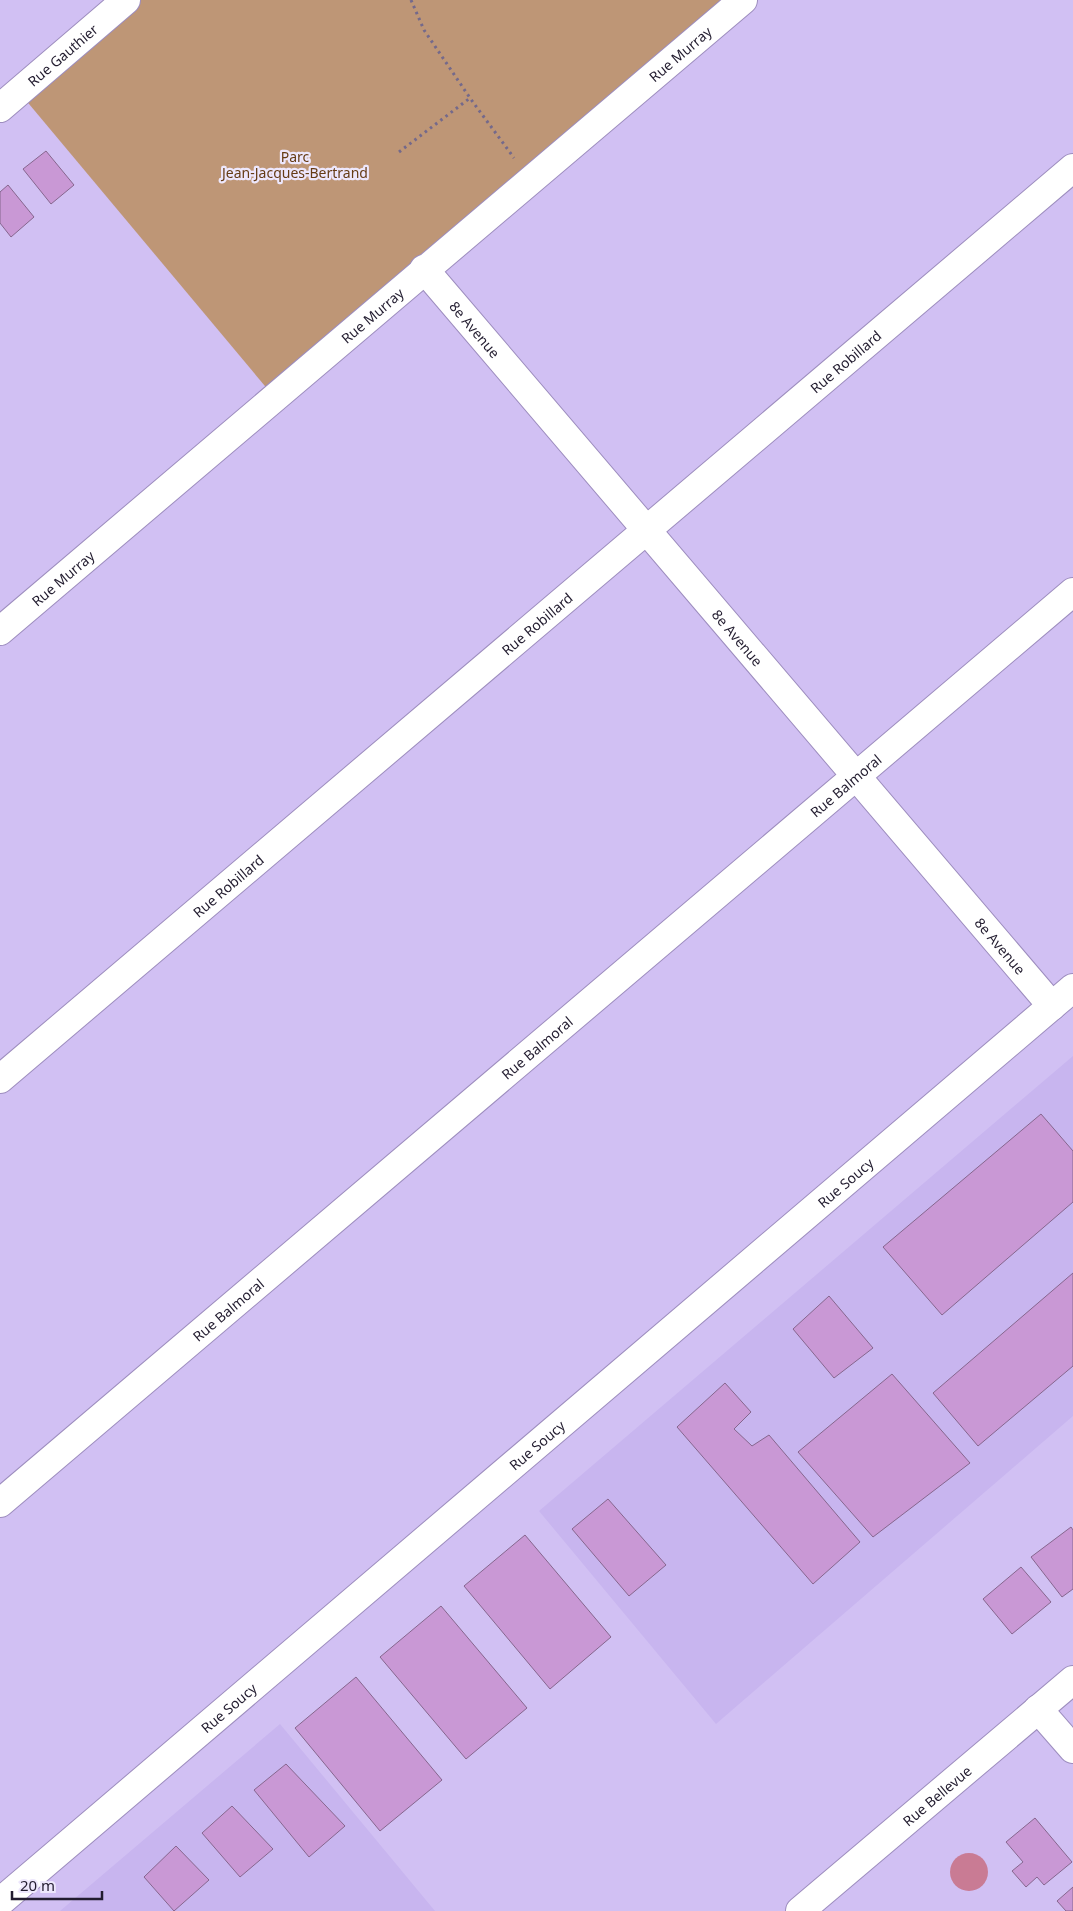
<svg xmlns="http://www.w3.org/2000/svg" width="1073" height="1911" font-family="'Noto Sans',sans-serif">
	<rect width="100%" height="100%" fill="#d1c0f3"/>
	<path fill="#c8b5ef" d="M 1073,1056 L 1073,1416 L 716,1724 L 539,1511 Z
		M 280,1724 L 435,1911 L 60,1911 Z"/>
	<path fill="#be9676" d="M 126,0 L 741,0 L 275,398 L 19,92 Z"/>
	<path fill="#c97b94" d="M950 1872a19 19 0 1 1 38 0a19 19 0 1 1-38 0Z"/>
	<path fill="#c998d5" stroke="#86668e" d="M 46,151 L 74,185 L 51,204 L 23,169 Z
		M 8,185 L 34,217 L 11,237 L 0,223 L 0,192 Z
		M 1041,1114 L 1073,1151 L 1073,1202 L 942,1315 L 883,1247 Z
		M 1073,1273 L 1073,1366 L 978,1446 L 933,1393 Z
		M 829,1296 L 873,1348 L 834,1378 L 793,1329 Z
		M 892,1374 L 970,1463 L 873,1537 L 798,1452 Z
		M 725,1383 L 751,1412 L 734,1429 L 752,1446 L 769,1435 L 860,1542 L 813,1584 L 677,1427 Z
		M 608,1499 L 666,1565 L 629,1596 L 572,1529 Z
		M 1071,1527 L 1073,1530 L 1073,1589 L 1062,1597 L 1031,1557 Z
		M 525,1535 L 611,1637 L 550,1689 L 464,1586 Z
		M 1021,1567 L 1051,1602 L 1012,1634 L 983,1599 Z
		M 441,1606 L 527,1708 L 466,1759 L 380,1657 Z
		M 356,1677 L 442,1780 L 380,1831 L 295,1728 Z
		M 286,1764 L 345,1826 L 309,1857 L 254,1790 Z
		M 232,1806 L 273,1849 L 240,1877 L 202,1833 Z
		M 1035,1818 L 1072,1862 L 1044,1885 L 1037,1877 L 1026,1887 L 1012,1871 L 1023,1862 L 1006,1842 Z
		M 176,1846 L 209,1880 L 174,1911 L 144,1877 Z
		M 1073,1887 L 1073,1911 L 1066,1911 L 1057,1901 Z"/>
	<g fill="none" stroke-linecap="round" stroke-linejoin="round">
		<defs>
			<g id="minor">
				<path id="s1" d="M 0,108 L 126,0"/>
				<path id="s2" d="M 424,269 L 1052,1006"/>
				<path id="s3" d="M 0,631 L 743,0"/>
				<path id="s4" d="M 0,1079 L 1073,168"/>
				<path id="s5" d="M 0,1503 L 1073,592"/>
				<path d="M 1038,1709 L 1073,1749"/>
				<path id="s6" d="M 0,1902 L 1073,988"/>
				<path id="s7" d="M 800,1911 L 1073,1680"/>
			</g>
		</defs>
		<use href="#minor" stroke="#9d8dbe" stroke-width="30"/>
		<path stroke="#74698b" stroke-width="3" stroke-dasharray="2.5 4" stroke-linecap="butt" d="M 411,0 L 424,30 L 470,98 L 514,158
			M 399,152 L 470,98"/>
		<use href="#minor" stroke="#fff" stroke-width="28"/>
	</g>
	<g text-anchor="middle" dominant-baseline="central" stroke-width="4.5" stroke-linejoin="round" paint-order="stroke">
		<g font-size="14" fill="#221c2f" stroke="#ede7fc">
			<text stroke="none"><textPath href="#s3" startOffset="892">Rue Murray</textPath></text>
			<text stroke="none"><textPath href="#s1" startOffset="82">Rue Gauthier</textPath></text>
			<text stroke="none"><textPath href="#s3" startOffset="488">Rue Murray</textPath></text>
			<text stroke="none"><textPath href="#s2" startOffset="79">8e Avenue</textPath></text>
			<text stroke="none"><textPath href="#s4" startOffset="1109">Rue Robillard</textPath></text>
			<text stroke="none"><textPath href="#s3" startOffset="82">Rue Murray</textPath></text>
			<text stroke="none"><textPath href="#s4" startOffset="704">Rue Robillard</textPath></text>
			<text stroke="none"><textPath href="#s2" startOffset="484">8e Avenue</textPath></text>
			<text stroke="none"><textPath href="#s5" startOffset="1109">Rue Balmoral</textPath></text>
			<text stroke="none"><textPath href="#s4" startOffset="299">Rue Robillard</textPath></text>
			<text stroke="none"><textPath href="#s2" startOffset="889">8e Avenue</textPath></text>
			<text stroke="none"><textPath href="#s5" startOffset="704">Rue Balmoral</textPath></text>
			<text stroke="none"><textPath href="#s6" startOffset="1110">Rue Soucy</textPath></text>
			<text stroke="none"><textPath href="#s5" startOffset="299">Rue Balmoral</textPath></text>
			<text stroke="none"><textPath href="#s6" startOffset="705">Rue Soucy</textPath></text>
			<text stroke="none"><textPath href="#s6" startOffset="300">Rue Soucy</textPath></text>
			<text stroke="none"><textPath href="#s7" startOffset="179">Rue Bellevue</textPath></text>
		</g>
		<g font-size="14" fill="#653b14" stroke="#ede7fc">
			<text x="295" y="156">Parc<tspan x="295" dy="16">Jean-Jacques-Bertrand</tspan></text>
		</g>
	</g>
	<path d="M12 1891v8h90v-8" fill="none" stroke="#221c2f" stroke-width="2.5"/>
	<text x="20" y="1891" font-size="15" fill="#221c2f" stroke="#ede7fc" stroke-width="4" paint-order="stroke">20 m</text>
</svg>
